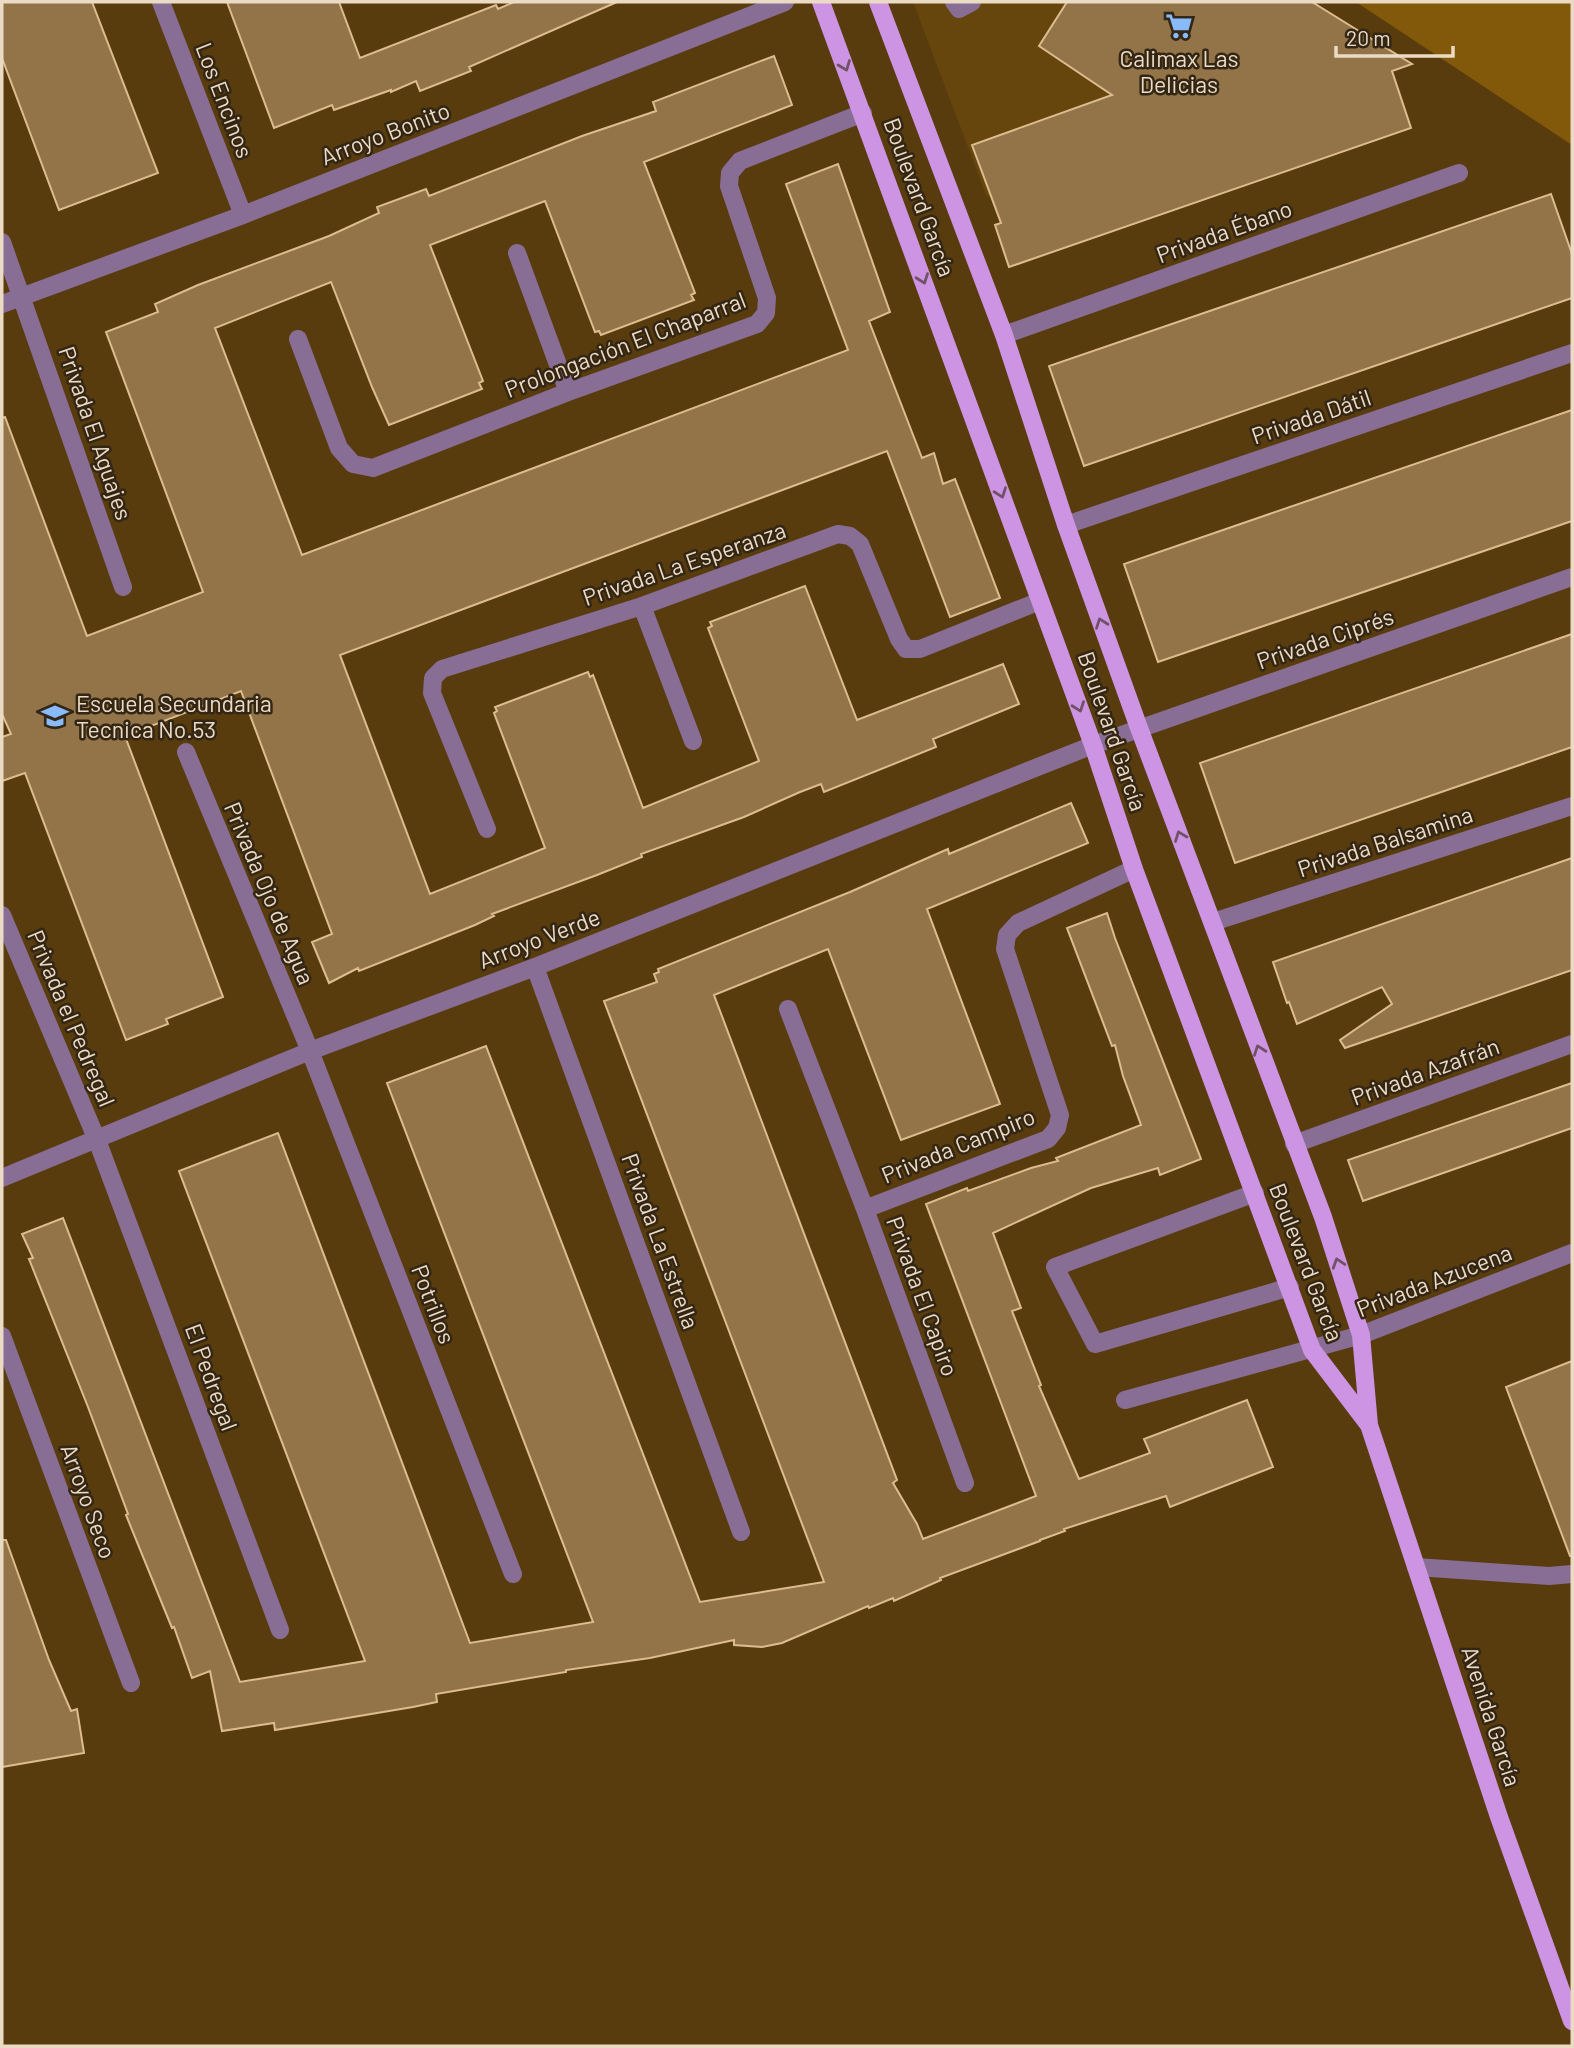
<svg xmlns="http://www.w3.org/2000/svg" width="1574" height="2048" font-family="Barlow,sans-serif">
	<rect width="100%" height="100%" fill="#583c0e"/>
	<path fill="#66460d" d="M 913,2 L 1312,2 L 1412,64 L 987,197 Z"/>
	<path fill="#82580a" d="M 1356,2 L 1572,2 L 1572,145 Z"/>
	<path fill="#927448" stroke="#ddbc8f" stroke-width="2" d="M 2,2 L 92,2 L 158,173 L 59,210 L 2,58 Z
		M 227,2 L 339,2 L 360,58 L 496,5 L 498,9 L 514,2 L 617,2 L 469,67 L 471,71 L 420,91 L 416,81 L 391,92 L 391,90 L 334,110 L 332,105 L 274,128 Z
		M 1067,2 L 1312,2 L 1412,64 L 1392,71 L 1411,128 L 1009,267 L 995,225 L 1001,223 L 972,145 L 1112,95 L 1039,46 Z
		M 774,56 L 792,105 L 644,162 L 695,293 L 691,295 L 694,300 L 601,335 L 599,331 L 595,332 L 545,201 L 430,245 L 483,381 L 479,383 L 482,389 L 389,425 L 372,387 L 331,282 L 215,328 L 302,555 L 848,350 L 786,184 L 838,164 L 890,312 L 869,321 L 922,458 L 934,453 L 943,484 L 955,479 L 1000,598 L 950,617 L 887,451 L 340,655 L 430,894 L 545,848 L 494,713 L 497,711 L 495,707 L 588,672 L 590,677 L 593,675 L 643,808 L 759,761 L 708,628 L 712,626 L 710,622 L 805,586 L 857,720 L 1003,664 L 1019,704 L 933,739 L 936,747 L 824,792 L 821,784 L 800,792 L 744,817 L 641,854 L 642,857 L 597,875 L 492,914 L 494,916 L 475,925 L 359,971 L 358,968 L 329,983 L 312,942 L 332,934 L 241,691 L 125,736 L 223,997 L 166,1019 L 168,1024 L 126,1040 L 25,773 L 2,781 L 2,737 L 11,734 L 2,714 L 2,418 L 5,417 L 87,636 L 203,592 L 106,332 L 158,312 L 155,304 L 198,285 L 329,236 L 379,213 L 377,207 L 426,189 L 429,196 L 582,136 L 656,111 L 653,102 Z
		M 1551,194 L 1572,254 L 1572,298 L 1084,466 L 1049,366 Z
		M 1572,410 L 1572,521 L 1158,662 L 1124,564 Z
		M 1572,634 L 1572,747 L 1235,863 L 1200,763 Z
		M 1071,803 L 1088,843 L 927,909 L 1000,1104 L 901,1140 L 828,949 L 714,995 L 897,1480 L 893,1483 L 917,1524 L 923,1539 L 1036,1496 L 926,1204 L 967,1188 L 968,1191 L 1031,1168 L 1058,1161 L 1056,1158 L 1141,1125 L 1123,1076 L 1115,1045 L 1112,1046 L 1067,928 L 1107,913 L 1115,938 L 1201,1159 L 1160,1175 L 1158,1168 L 1091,1188 L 993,1233 L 1021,1308 L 1012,1311 L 1041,1385 L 1039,1386 L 1079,1479 L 1150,1453 L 1144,1439 L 1247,1400 L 1273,1467 L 1170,1507 L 1166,1496 L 1064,1529 L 1065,1531 L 1040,1540 L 1040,1541 L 940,1578 L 941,1580 L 894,1601 L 893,1598 L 869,1608 L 868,1606 L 782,1643 L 762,1647 L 734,1645 L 734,1640 L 650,1658 L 566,1670 L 566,1672 L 436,1694 L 437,1702 L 413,1707 L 275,1730 L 274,1723 L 222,1731 L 210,1671 L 192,1678 L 174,1627 L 172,1628 L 126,1515 L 128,1514 L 88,1407 L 29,1259 L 33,1258 L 22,1234 L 63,1218 L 240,1682 L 365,1661 L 179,1171 L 278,1133 L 470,1643 L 593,1622 L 387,1083 L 486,1046 L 700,1602 L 824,1582 L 604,1001 L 657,982 L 654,974 L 659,972 L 658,969 L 850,892 L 948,849 L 949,854 Z
		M 1572,858 L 1572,970 L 1345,1048 L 1340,1040 L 1392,1004 L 1382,987 L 1297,1024 L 1289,1002 L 1287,1003 L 1273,962 Z
		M 1572,1083 L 1572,1128 L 1363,1201 L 1348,1160 Z
		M 1572,1361 L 1572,1556 L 1570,1556 L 1506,1387 Z
		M 2,1540 L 6,1540 L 49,1660 L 71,1711 L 77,1709 L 84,1753 L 2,1767 Z"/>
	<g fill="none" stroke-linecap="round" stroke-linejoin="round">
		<path stroke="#886d94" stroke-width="18" d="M 161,2 L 243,215
			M 954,2 L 959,9 L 972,2
			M 2,242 L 123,587
			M 517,253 L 568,392
			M 2,304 L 243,215 L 785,2
			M 1004,335 L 1459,173
			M 298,339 L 339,448 L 353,464 L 373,468 L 568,392 L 757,324 L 766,313 L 767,298 L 729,186 L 730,173 L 740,161 L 863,113
			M 1066,525 L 1572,353
			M 642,606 L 693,741
			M 186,752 L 310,1051 L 513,1574
			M 487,829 L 432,693 L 433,678 L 442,669 L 642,606 L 838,534 L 850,536 L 860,544 L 899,639 L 906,649 L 920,649 L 1040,601
			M 2,915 L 97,1140 L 280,1630
			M 1213,922 L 1572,806
			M 535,967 L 741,1532
			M 788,1009 L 865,1209 L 965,1483
			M 1294,1144 L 1572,1044
			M 2,1178 L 310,1051 L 535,967 L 1093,745 L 1572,577
			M 1255,1193 L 1055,1267 L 1095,1344 L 1290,1287
			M 865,1209 L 1048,1139 L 1057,1128 L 1060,1115 L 1005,949 L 1007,935 L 1018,923 L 1134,869
			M 2,1336 L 131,1683
			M 1125,1400 L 1361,1335 L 1572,1253
			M 1416,1567 L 1549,1576 L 1572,1574"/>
		<path stroke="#cc94e3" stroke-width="18" d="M 821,2 L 1093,745 L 1134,869 L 1312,1350 L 1369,1425
			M 878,2 L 1004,335 L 1066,525 L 1139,728 L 1323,1217 L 1361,1335 L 1369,1425 L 1499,1817 L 1572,2021"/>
	</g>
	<defs><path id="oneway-chevron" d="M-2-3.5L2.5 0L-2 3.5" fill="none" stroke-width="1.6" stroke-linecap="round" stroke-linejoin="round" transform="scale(1.75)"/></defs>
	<g stroke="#705267">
		<use href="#oneway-chevron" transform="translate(845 66) rotate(69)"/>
		<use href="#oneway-chevron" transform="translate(923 279) rotate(70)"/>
		<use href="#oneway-chevron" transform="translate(1001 493) rotate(70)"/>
		<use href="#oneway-chevron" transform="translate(1101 623) rotate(-110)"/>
		<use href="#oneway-chevron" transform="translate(1079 707) rotate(70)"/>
		<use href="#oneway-chevron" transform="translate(1180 836) rotate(-111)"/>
		<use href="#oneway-chevron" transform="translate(1259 1050) rotate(-110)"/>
		<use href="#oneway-chevron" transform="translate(1338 1263) rotate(-108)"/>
	</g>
	<defs>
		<symbol id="supermarket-bare" viewBox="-9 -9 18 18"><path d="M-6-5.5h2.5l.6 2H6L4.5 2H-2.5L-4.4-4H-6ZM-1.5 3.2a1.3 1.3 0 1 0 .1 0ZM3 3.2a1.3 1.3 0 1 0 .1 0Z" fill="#89bafc" stroke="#332614" stroke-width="2.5" paint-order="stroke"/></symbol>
		<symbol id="school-bare" viewBox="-9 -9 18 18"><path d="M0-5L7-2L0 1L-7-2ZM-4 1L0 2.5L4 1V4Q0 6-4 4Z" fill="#89bafc" stroke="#332614" stroke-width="2.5" paint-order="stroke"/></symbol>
	</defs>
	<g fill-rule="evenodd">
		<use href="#supermarket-bare" x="1160" y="7" width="38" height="38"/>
		<use href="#school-bare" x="36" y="697" width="38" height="38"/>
	</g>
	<g text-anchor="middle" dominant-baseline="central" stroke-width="5" stroke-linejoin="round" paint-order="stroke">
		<g font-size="23" fill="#ecdbc4" stroke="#332614">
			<text x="1179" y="58">Calimax Las<tspan x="1179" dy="26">Delicias</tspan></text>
			<text x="76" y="703" text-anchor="start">Escuela Secundaria<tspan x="76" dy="26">Tecnica No.53</tspan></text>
		</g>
		<g font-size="23" fill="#ecdbc4" stroke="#332614">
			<text transform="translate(225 100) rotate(69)">Los Encinos</text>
			<text transform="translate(385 133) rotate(-21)">Arroyo Bonito</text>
			<text transform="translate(920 197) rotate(70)">Boulevard García</text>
			<text transform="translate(1224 231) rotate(-20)">Privada Ébano</text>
			<text transform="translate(625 344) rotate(-21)">Prolongación El Chaparral</text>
			<text transform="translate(1311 416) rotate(-19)">Privada Dátil</text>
			<text transform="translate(96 433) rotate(71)">Privada El Aguajes</text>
			<text transform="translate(684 563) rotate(-19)">Privada La Esperanza</text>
			<text transform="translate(1325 638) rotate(-19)">Privada Ciprés</text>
			<text transform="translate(1113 731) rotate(71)">Boulevard García</text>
			<text transform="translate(1385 841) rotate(-18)">Privada Balsamina</text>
			<text transform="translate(270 893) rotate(67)">Privada Ojo de Agua</text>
			<text transform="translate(539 938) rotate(-21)">Arroyo Verde</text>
			<text transform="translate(72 1018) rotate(67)">Privada el Pedregal</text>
			<text transform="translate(1425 1071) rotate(-20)">Privada Azafrán</text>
			<text transform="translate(958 1145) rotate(-22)">Privada Campiro</text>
			<text transform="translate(661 1241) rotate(70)">Privada La Estrella</text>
			<text transform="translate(1307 1262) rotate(69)">Boulevard García</text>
			<text transform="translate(1434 1280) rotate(-21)">Privada Azucena</text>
			<text transform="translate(923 1296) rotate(70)">Privada El Capiro</text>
			<text transform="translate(434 1304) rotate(69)">Potrillos</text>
			<text transform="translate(212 1377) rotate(70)">El Pedregal</text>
			<text transform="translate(89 1501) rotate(70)">Arroyo Seco</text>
			<text transform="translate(1492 1716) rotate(72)">Avenida García</text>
		</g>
	</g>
	<rect width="1574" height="2048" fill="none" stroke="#ecdbc4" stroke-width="7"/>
	<path d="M1336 46v10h117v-10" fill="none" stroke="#ecdbc4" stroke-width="3.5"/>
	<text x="1346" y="46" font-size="21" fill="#ecdbc4" stroke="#332614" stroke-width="5" paint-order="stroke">20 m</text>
</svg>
